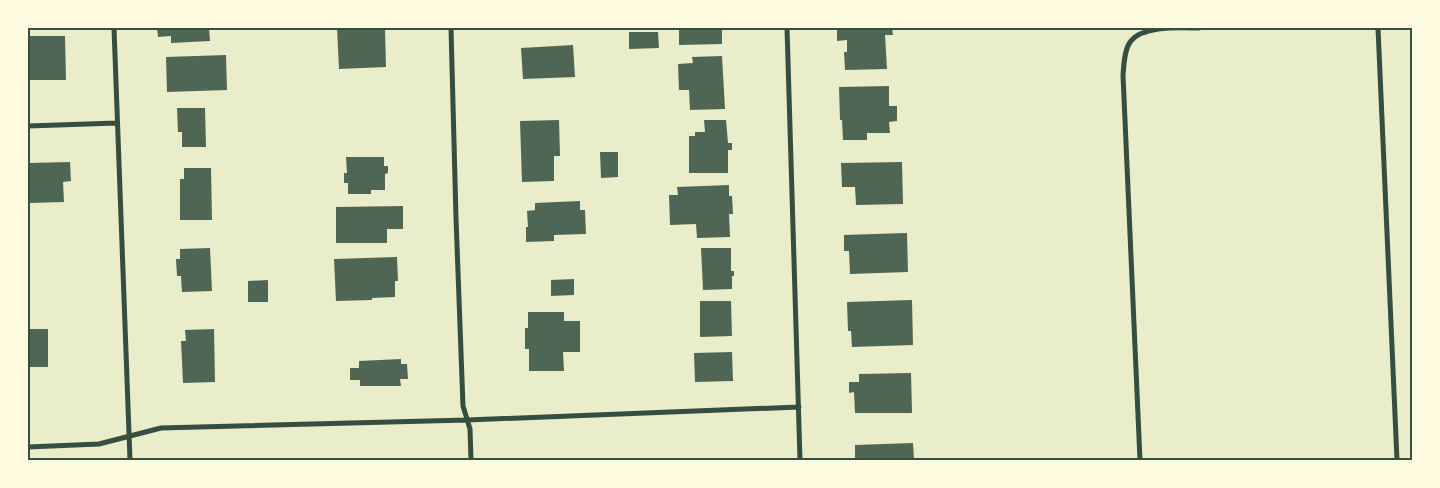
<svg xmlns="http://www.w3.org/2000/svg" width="1440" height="488" font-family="'Sofia Sans Condensed',sans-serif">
	<rect width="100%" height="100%" fill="#e9edc9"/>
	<path fill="#4f6655" d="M 157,28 L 209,28 L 210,41 L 171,43 L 171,36 L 158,37 Z
		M 337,28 L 385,28 L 386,67 L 339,69 Z
		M 679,28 L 722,28 L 722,44 L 679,45 Z
		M 837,28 L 892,28 L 893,35 L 885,35 L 887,69 L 845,70 L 844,52 L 847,52 L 847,40 L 837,41 Z
		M 629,32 L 658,32 L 659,48 L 629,49 Z
		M 28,36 L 65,36 L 66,80 L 28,80 Z
		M 573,45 L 575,77 L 523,79 L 521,48 Z
		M 226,55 L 227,90 L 167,92 L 166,57 Z
		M 722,56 L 725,109 L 690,110 L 689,90 L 679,90 L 678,64 L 693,63 L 692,57 Z
		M 889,86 L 889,106 L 897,106 L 897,121 L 889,122 L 890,133 L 867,133 L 867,140 L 843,140 L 842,120 L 840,120 L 839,87 Z
		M 177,108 L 205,108 L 206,147 L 182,147 L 182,132 L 178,132 Z
		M 559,120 L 560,156 L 554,156 L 554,181 L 522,182 L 520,121 Z
		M 704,120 L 726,120 L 728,143 L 732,143 L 732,150 L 728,150 L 728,173 L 689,173 L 689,136 L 695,136 L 695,132 L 705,132 Z
		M 600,152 L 618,152 L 618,177 L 601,178 Z
		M 346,157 L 384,157 L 384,166 L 388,166 L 388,173 L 385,174 L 385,190 L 371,190 L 371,194 L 348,194 L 348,183 L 344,183 L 344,173 L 347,173 Z
		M 70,162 L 71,181 L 63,182 L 64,202 L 29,203 L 28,163 Z
		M 902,162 L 903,204 L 856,205 L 855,187 L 842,187 L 841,163 Z
		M 184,168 L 211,168 L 212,220 L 180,220 L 180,179 L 184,179 Z
		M 729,185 L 729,196 L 732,196 L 733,214 L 729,214 L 730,237 L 697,238 L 696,224 L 670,225 L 669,195 L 678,195 L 677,187 Z
		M 580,201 L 580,210 L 585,210 L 586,234 L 554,235 L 554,241 L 526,242 L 526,227 L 528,227 L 527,211 L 535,210 L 535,203 Z
		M 403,206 L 403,229 L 387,229 L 387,243 L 336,243 L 336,207 Z
		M 907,233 L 908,272 L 850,274 L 849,251 L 844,251 L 844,235 Z
		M 210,248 L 212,291 L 182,292 L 181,276 L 177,276 L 176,259 L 180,259 L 180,249 Z
		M 701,248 L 731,248 L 731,271 L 734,271 L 734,276 L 732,276 L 732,289 L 703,290 Z
		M 397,257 L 398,281 L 395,281 L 395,297 L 372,298 L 372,300 L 336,301 L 334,259 Z
		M 574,279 L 574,295 L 551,296 L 551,280 Z
		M 268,280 L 268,302 L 248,302 L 248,281 Z
		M 912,300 L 913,345 L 852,347 L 851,331 L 848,331 L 847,302 Z
		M 700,301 L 731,301 L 732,336 L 700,337 Z
		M 528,312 L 564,312 L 564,321 L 580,321 L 580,352 L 563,352 L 564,371 L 529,371 L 529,349 L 525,349 L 525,328 L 528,328 Z
		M 28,329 L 48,329 L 48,367 L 28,367 Z
		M 214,329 L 215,382 L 183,383 L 181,341 L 186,341 L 185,330 Z
		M 732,352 L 733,381 L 695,382 L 694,353 Z
		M 401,359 L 401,364 L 407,364 L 408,379 L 400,379 L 401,386 L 360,386 L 360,380 L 350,380 L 350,368 L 359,368 L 359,361 Z
		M 911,373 L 912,413 L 855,413 L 854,392 L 849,393 L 849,382 L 859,382 L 859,374 Z
		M 913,443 L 914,460 L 855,460 L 855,445 Z"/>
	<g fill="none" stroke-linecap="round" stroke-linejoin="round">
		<path stroke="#344e41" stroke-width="5" d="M 114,28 L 130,460
			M 451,28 L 456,218 L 463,406 L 470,429 L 471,460
			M 787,28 L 800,460
			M 1378,28 L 1397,460
			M 28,126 L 117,123
			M 28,447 L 99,444 L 161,428 L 467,420 L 799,407
			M 1140,460 L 1123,75 C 1124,65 1124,49 1131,41 C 1144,25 1181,28 1199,28"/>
	</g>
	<rect width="1440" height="488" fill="none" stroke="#fefae0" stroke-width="58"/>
	<rect x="29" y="29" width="1382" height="430" fill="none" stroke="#344e41" stroke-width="2"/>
</svg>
